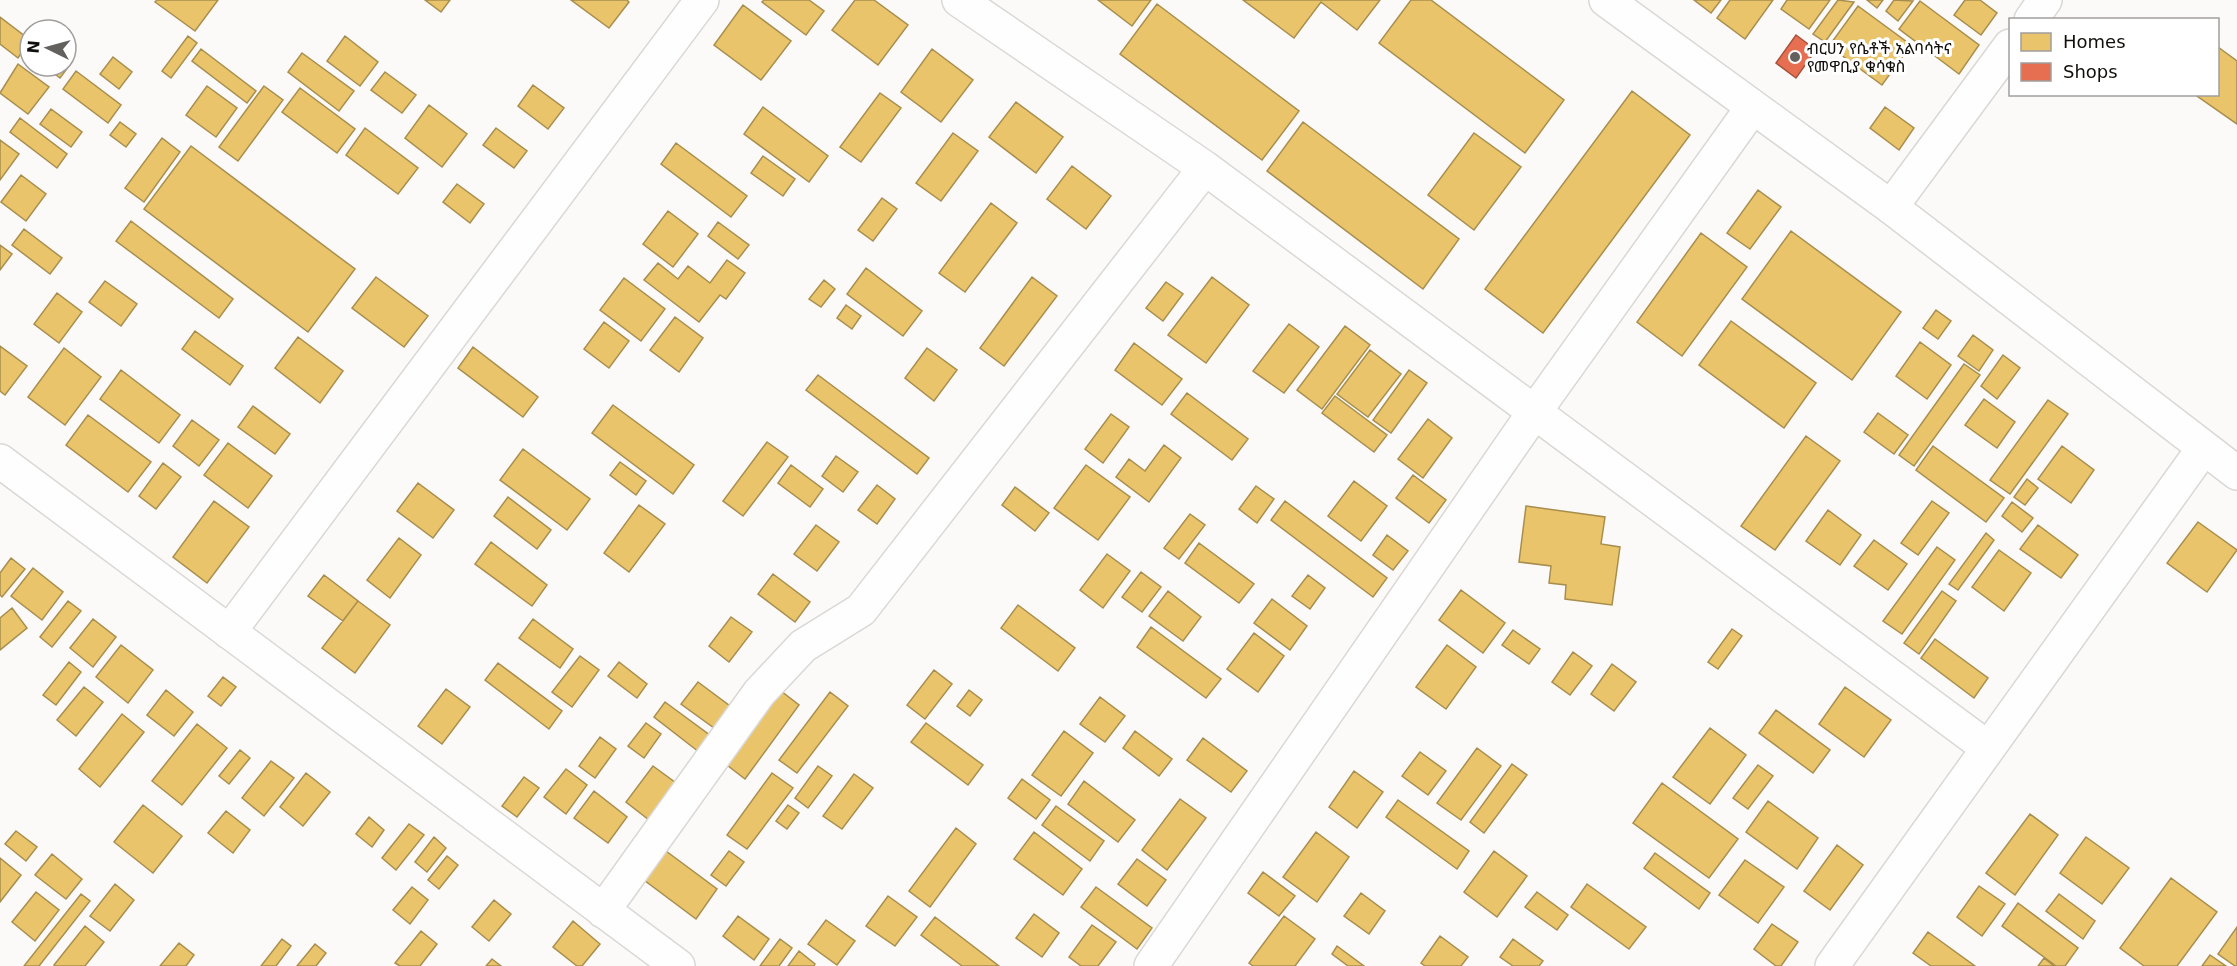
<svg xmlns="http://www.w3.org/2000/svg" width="2237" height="966" font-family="'DejaVu Sans','Noto Sans Ethiopic',sans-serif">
	<rect width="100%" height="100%" fill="#fcfaf8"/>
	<path fill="#e9c46a" stroke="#a88e4e" stroke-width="1.5" d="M 157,0 L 218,0 L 195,31 L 155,2 Z
		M 425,0 L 450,0 L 441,12 Z
		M 571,0 L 627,0 L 629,2 L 609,28 Z
		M 764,0 L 809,0 L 824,11 L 806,35 L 762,2 Z
		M 855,0 L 874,0 L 908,25 L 878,65 L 832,30 Z
		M 1098,0 L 1151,0 L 1132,26 Z
		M 1243,0 L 1380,0 L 1357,30 L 1321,2 L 1294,38 Z
		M 1411,0 L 1431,0 L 1564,100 L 1525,153 L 1379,43 Z
		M 1694,0 L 1721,0 L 1711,13 Z
		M 1730,0 L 1773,0 L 1745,39 L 1717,18 Z
		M 1787,0 L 1830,0 L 1809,29 L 1781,9 Z
		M 1838,0 L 1854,2 L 1825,42 L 1813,34 Z
		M 1867,0 L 1883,0 L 1877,8 Z
		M 1894,0 L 1913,1 L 1898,21 L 1886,11 Z
		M 1965,0 L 1980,0 L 1997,13 L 1981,35 L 1954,15 Z
		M 1920,1 L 1979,45 L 1959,74 L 1899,29 Z
		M 1157,4 L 1299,111 L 1262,160 L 1120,54 Z
		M 743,5 L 791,41 L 761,80 L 714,45 Z
		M 1858,6 L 1911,45 L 1882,85 L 1829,46 Z
		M 0,17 L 30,40 L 18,58 L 0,44 Z
		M 188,36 L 197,43 L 171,78 L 162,71 Z
		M 345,36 L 378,62 L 360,86 L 327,61 Z
		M 2218,47 L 2237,61 L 2237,124 L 2194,94 L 2218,94 Z
		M 201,49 L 256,91 L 247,103 L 192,61 Z
		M 932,49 L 973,80 L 941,122 L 901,92 Z
		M 302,53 L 354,91 L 339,111 L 288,72 Z
		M 113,57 L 132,72 L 119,89 L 100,74 Z
		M 66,58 L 72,62 L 60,78 L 44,66 L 66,66 Z
		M 18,64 L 49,87 L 28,114 L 0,93 Z
		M 76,71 L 121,105 L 108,123 L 63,89 Z
		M 385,72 L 416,95 L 402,113 L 371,90 Z
		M 533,85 L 564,108 L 548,129 L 518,106 Z
		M 207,86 L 237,108 L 216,137 L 186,115 Z
		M 264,86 L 283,100 L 238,161 L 219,147 Z
		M 300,88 L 355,129 L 337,153 L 282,112 Z
		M 1632,91 L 1690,135 L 1543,333 L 1485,289 Z
		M 880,93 L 901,108 L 861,162 L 840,147 Z
		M 1016,102 L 1063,137 L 1036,173 L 989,137 Z
		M 429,105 L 467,134 L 442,167 L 405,138 Z
		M 763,107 L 828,156 L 809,182 L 744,134 Z
		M 1885,107 L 1914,128 L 1899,150 L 1870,128 Z
		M 51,109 L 82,132 L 71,147 L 40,124 Z
		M 20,118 L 67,154 L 57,168 L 10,132 Z
		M 120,122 L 136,134 L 126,147 L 110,135 Z
		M 1303,122 L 1459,239 L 1423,289 L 1267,171 Z
		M 365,128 L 418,168 L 398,194 L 346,155 Z
		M 496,128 L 527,151 L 514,168 L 483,145 Z
		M 953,133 L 978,151 L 941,201 L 916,183 Z
		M 1474,133 L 1521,167 L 1474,230 L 1428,195 Z
		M 162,138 L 180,152 L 144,202 L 125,188 Z
		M 0,140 L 19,154 L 0,180 Z
		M 676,143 L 747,196 L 731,217 L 661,164 Z
		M 191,146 L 355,269 L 308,332 L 144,209 Z
		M 763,156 L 795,179 L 783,196 L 751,173 Z
		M 1072,166 L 1111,196 L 1086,229 L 1047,199 Z
		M 21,175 L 46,194 L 26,221 L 1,202 Z
		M 457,184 L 484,204 L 470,223 L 443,202 Z
		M 1758,190 L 1781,207 L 1750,249 L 1727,233 Z
		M 882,198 L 897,209 L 873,241 L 858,230 Z
		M 991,203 L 1017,223 L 965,292 L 939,273 Z
		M 668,211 L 698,234 L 673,267 L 643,244 Z
		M 131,221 L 233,299 L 219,318 L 116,241 Z
		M 718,222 L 749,245 L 738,259 L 708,236 Z
		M 24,229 L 62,258 L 50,274 L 12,245 Z
		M 1791,231 L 1901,312 L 1852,380 L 1742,299 Z
		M 1701,233 L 1747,267 L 1682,356 L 1637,322 Z
		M 0,245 L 12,254 L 0,270 Z
		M 727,260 L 745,273 L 726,299 L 720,295 L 699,322 L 644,280 L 658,263 L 678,279 L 688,266 L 710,283 Z
		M 866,268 L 922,311 L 903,336 L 847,294 Z
		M 376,277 L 428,316 L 404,347 L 352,308 Z
		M 1032,277 L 1057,296 L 1004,366 L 980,348 Z
		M 1212,277 L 1249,305 L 1206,363 L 1168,335 Z
		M 624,278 L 665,309 L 641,341 L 600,310 Z
		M 824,280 L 835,289 L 821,307 L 809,299 Z
		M 105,281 L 137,304 L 121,326 L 89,302 Z
		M 1166,282 L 1183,294 L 1163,321 L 1146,308 Z
		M 57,293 L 82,312 L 59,343 L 34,324 Z
		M 846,305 L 861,316 L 852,329 L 837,318 Z
		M 1936,310 L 1951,321 L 1938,339 L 1923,328 Z
		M 675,317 L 703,338 L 679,372 L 650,350 Z
		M 1731,321 L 1816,383 L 1784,428 L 1699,365 Z
		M 604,322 L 629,341 L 609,368 L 584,349 Z
		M 1289,324 L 1319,347 L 1284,393 L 1253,371 Z
		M 1345,326 L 1370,345 L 1322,409 L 1297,390 Z
		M 195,331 L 243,366 L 230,385 L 182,349 Z
		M 1973,335 L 1993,350 L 1979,371 L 1958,356 Z
		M 298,337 L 343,371 L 320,403 L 275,368 Z
		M 1920,342 L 1951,365 L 1927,399 L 1896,376 Z
		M 1134,343 L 1182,379 L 1162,405 L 1115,370 Z
		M 0,346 L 27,366 L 5,395 L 0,391 Z
		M 473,347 L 538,397 L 523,417 L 458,368 Z
		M 64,348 L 101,377 L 65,425 L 28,397 Z
		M 927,348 L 957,370 L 934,401 L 905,378 Z
		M 1370,350 L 1401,374 L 1368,417 L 1337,394 Z
		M 2003,355 L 2020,368 L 1997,399 L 1981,386 Z
		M 1964,364 L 1980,375 L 1914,466 L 1899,455 Z
		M 121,370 L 180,415 L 159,443 L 100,399 Z
		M 1409,370 L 1427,383 L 1391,433 L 1373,420 Z
		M 818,375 L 929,458 L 917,474 L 806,390 Z
		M 1187,393 L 1248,439 L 1232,460 L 1171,414 Z
		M 1335,396 L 1387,435 L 1374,452 L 1322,413 Z
		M 1984,399 L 2015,422 L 1997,448 L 1965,425 Z
		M 2048,400 L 2068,414 L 2010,494 L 1990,480 Z
		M 613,405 L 694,465 L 673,494 L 592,433 Z
		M 253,406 L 290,434 L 275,454 L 238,427 Z
		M 1878,413 L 1908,435 L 1894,454 L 1864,432 Z
		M 1111,414 L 1129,427 L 1103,463 L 1085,449 Z
		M 88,415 L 151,462 L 128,492 L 66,445 Z
		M 1428,419 L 1452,438 L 1423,478 L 1398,459 Z
		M 192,420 L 219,440 L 199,466 L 173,446 Z
		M 1806,436 L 1840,461 L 1775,550 L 1741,526 Z
		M 767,442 L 788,457 L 743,516 L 723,501 Z
		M 228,443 L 272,476 L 248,508 L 204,475 Z
		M 1164,445 L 1181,458 L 1149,502 L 1116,477 L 1129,459 L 1145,471 Z
		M 1933,446 L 2004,498 L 1986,522 L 1916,470 Z
		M 2062,446 L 2094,470 L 2071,503 L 2038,479 Z
		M 523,449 L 590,499 L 567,530 L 500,480 Z
		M 836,456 L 858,472 L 843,492 L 822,476 Z
		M 620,462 L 646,481 L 636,495 L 610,475 Z
		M 163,463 L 181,477 L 156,509 L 139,496 Z
		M 791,465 L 823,489 L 810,507 L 778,483 Z
		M 1086,465 L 1130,497 L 1098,540 L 1054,508 Z
		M 1413,475 L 1446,500 L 1429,523 L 1396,498 Z
		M 2027,479 L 2038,488 L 2025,505 L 2014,497 Z
		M 1354,481 L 1387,506 L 1361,541 L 1328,516 Z
		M 418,483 L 454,510 L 433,538 L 397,511 Z
		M 877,485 L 895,499 L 877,524 L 858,510 Z
		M 1256,486 L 1274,499 L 1257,523 L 1239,509 Z
		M 1015,487 L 1049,513 L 1035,531 L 1002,505 Z
		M 508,497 L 551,530 L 537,549 L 494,516 Z
		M 214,501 L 249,527 L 207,583 L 173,557 Z
		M 1285,501 L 1387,578 L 1373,597 L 1271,520 Z
		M 1932,501 L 1949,513 L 1918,555 L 1901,543 Z
		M 2012,502 L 2033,518 L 2022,532 L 2002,516 Z
		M 639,505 L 665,524 L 629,572 L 604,553 Z
		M 1526,506 L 1605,517 L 1601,544 L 1620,547 L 1612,605 L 1565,599 L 1566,585 L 1549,583 L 1551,566 L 1519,562 Z
		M 1828,510 L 1861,535 L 1840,565 L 1806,541 Z
		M 1190,514 L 1205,525 L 1179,559 L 1164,548 Z
		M 2198,522 L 2237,550 L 2207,592 L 2167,563 Z
		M 816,525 L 839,542 L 817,571 L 794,554 Z
		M 2038,525 L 2078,555 L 2061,578 L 2020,549 Z
		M 1986,533 L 1994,540 L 1958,590 L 1949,584 Z
		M 1387,535 L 1408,551 L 1393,570 L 1373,555 Z
		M 399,538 L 421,555 L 390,598 L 367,580 Z
		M 1874,540 L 1907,564 L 1888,590 L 1854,566 Z
		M 491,542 L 547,585 L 532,606 L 475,564 Z
		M 1199,543 L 1254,584 L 1239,603 L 1185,563 Z
		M 1937,547 L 1955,560 L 1902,634 L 1883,621 Z
		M 1999,550 L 2031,573 L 2004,611 L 1972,587 Z
		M 1107,554 L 1130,571 L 1103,608 L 1080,590 Z
		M 11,558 L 25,569 L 2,597 L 0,595 L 0,573 Z
		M 33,568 L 63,592 L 42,620 L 11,596 Z
		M 1141,572 L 1161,587 L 1142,612 L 1122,597 Z
		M 773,574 L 810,602 L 795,622 L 758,594 Z
		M 324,575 L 358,601 L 343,621 L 308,596 Z
		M 1308,575 L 1325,588 L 1310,609 L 1292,596 Z
		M 1461,590 L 1505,623 L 1483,653 L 1439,620 Z
		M 1168,591 L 1201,617 L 1183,641 L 1149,616 Z
		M 1942,591 L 1956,601 L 1919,654 L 1904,643 Z
		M 1272,599 L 1307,626 L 1290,650 L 1254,623 Z
		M 68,601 L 81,611 L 52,647 L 40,637 Z
		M 358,601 L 390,625 L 355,673 L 322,648 Z
		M 1018,605 L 1075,648 L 1058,671 L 1001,628 Z
		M 12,608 L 27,628 L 0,650 L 0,618 Z
		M 731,617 L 752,632 L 729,662 L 709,646 Z
		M 93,619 L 116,637 L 93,667 L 70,648 Z
		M 533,619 L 573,649 L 560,668 L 519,638 Z
		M 1151,627 L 1221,679 L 1206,698 L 1137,647 Z
		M 1732,629 L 1742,636 L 1718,669 L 1708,662 Z
		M 1513,630 L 1540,649 L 1529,664 L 1502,645 Z
		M 1254,633 L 1284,656 L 1258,692 L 1227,669 Z
		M 1935,639 L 1988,678 L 1974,698 L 1921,658 Z
		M 121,645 L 153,670 L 128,703 L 96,677 Z
		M 1447,645 L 1476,667 L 1446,709 L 1416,687 Z
		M 1573,652 L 1592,666 L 1570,695 L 1552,682 Z
		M 580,656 L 599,670 L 572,707 L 552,692 Z
		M 69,662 L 81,672 L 56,705 L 43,695 Z
		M 619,662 L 647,684 L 637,698 L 608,676 Z
		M 498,663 L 562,711 L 549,729 L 485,680 Z
		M 1612,664 L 1636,682 L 1614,711 L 1591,694 Z
		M 934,670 L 952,684 L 925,719 L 907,705 Z
		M 223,677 L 236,687 L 221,706 L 208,696 Z
		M 698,682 L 730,706 L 714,728 L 681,704 Z
		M 84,687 L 103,702 L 76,736 L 57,720 Z
		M 1845,687 L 1891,720 L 1864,757 L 1819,724 Z
		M 446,689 L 470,707 L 442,744 L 418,726 Z
		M 166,690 L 193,712 L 174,736 L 147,715 Z
		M 969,690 L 982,700 L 970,716 L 957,706 Z
		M 781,691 L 799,705 L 745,779 L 727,765 Z
		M 830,692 L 848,706 L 797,773 L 779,760 Z
		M 1100,697 L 1125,716 L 1105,742 L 1080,724 Z
		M 665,702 L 711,736 L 699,752 L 654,717 Z
		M 1776,710 L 1830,750 L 1813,773 L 1759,733 Z
		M 122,714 L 144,732 L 100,787 L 79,769 Z
		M 646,723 L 661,734 L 644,758 L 628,746 Z
		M 926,723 L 983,765 L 968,785 L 911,742 Z
		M 197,724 L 227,748 L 182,805 L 152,781 Z
		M 1710,728 L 1746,755 L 1710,804 L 1673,777 Z
		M 1064,731 L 1093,753 L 1061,796 L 1032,775 Z
		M 1135,731 L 1172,759 L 1159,776 L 1123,748 Z
		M 600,737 L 616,749 L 595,778 L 579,766 Z
		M 1203,738 L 1247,771 L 1231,792 L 1187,760 Z
		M 1477,748 L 1501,766 L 1461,820 L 1437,803 Z
		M 240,750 L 250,758 L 229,784 L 219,776 Z
		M 1420,752 L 1446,771 L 1428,795 L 1402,776 Z
		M 271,761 L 294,778 L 264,816 L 242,798 Z
		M 1512,764 L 1527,775 L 1484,833 L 1470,822 Z
		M 1758,765 L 1773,776 L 1748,809 L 1733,798 Z
		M 653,766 L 676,783 L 649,820 L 626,802 Z
		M 818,766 L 832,776 L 808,808 L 795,798 Z
		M 566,769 L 587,785 L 566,814 L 544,797 Z
		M 1354,771 L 1383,792 L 1357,828 L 1329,807 Z
		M 306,773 L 330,792 L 303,826 L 280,807 Z
		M 772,773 L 793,788 L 747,849 L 727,835 Z
		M 854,774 L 873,788 L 842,829 L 823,816 Z
		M 524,777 L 539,788 L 517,817 L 502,806 Z
		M 1022,779 L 1050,800 L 1036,819 L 1008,798 Z
		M 1084,781 L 1135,820 L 1118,842 L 1068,804 Z
		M 1662,783 L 1738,839 L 1709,878 L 1633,823 Z
		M 594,791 L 627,817 L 608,843 L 574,818 Z
		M 1180,799 L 1206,818 L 1167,870 L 1142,850 Z
		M 1398,800 L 1469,851 L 1457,869 L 1386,817 Z
		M 1768,801 L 1818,838 L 1797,869 L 1746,832 Z
		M 143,805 L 182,836 L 153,873 L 114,842 Z
		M 788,805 L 799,813 L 787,829 L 776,821 Z
		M 1056,806 L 1104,841 L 1090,861 L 1042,825 Z
		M 226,811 L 250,830 L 233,853 L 208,833 Z
		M 2030,814 L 2058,835 L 2015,895 L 1986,873 Z
		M 369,817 L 384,830 L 372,847 L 356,834 Z
		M 409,824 L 424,835 L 396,870 L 382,858 Z
		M 956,828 L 976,844 L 930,907 L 909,891 Z
		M 16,831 L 37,847 L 26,861 L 5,844 Z
		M 1034,832 L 1082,869 L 1063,895 L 1014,859 Z
		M 1316,832 L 1349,857 L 1317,902 L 1283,877 Z
		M 434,837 L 446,848 L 427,872 L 415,862 Z
		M 2086,837 L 2129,868 L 2102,904 L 2060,873 Z
		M 1837,845 L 1863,865 L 1830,910 L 1804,891 Z
		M 666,851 L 717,889 L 696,919 L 644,880 Z
		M 729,851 L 744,862 L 726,886 L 711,875 Z
		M 1494,851 L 1527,876 L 1497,917 L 1464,892 Z
		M 1655,853 L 1710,893 L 1699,909 L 1644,868 Z
		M 52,854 L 82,879 L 66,899 L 35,875 Z
		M 447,856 L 458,865 L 439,889 L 428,880 Z
		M 0,858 L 21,875 L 0,902 Z
		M 1137,859 L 1166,880 L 1147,906 L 1118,884 Z
		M 1745,860 L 1784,887 L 1758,923 L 1719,895 Z
		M 1263,872 L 1295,896 L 1279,916 L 1248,893 Z
		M 2171,878 L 2217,912 L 2177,966 L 2144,966 L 2120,948 Z
		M 115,884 L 134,900 L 110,931 L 90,916 Z
		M 1587,884 L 1646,927 L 1629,949 L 1571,907 Z
		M 1979,886 L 2005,904 L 1982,936 L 1957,917 Z
		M 412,887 L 428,900 L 410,924 L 393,910 Z
		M 1096,887 L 1152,928 L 1137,949 L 1081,907 Z
		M 36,892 L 59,910 L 35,941 L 12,922 Z
		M 1537,892 L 1568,915 L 1557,930 L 1525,907 Z
		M 1361,893 L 1385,911 L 1369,934 L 1344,916 Z
		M 81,894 L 90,901 L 39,966 L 24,966 Z
		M 2059,894 L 2095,921 L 2083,939 L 2046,911 Z
		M 888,896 L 917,917 L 895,946 L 866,926 Z
		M 494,900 L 511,914 L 489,941 L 472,927 Z
		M 2018,903 L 2078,948 L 2065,966 L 2056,966 L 2002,926 Z
		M 1034,914 L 1059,933 L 1042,957 L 1016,938 Z
		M 738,916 L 769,939 L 754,960 L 723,936 Z
		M 1284,916 L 1315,939 L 1295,966 L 1253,966 L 1249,963 Z
		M 935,917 L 999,966 L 962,966 L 921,935 Z
		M 826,920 L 855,941 L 837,965 L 808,944 Z
		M 573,921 L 600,944 L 582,966 L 577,966 L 553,947 Z
		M 1772,924 L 1798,942 L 1781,966 L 1776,966 L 1754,949 Z
		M 1092,925 L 1116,942 L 1098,966 L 1081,966 L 1069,957 Z
		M 85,926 L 104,942 L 85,966 L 56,966 L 54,965 Z
		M 2237,927 L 2237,966 L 2235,966 L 2218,954 Z
		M 421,931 L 437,944 L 420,966 L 400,966 L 395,963 Z
		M 1928,932 L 1975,966 L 1931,966 L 1913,953 Z
		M 1440,936 L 1468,957 L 1461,966 L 1425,966 L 1421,963 Z
		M 282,939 L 291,946 L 276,966 L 261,966 Z
		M 780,939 L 792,948 L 779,966 L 760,966 Z
		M 1513,939 L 1543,961 L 1539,966 L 1513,966 L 1500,957 Z
		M 179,943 L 194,955 L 186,966 L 160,966 Z
		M 315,944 L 326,953 L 316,966 L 297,966 Z
		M 1337,946 L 1364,966 L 1348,966 L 1332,954 Z
		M 799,951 L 815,964 L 814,966 L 788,966 Z
		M 2210,955 L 2226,966 L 2202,966 Z
		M 2044,958 L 2054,966 L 2038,966 Z
		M 492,959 L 501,966 L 486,966 Z"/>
	<path fill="#e76f51" stroke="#a7523c" stroke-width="1.5" d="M 1796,35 L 1816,50 L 1796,78 L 1776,63 Z"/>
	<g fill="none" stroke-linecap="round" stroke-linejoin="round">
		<defs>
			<path id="street" d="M 959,0 L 1205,168 L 1988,748
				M 2031,20 L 2045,0
				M 1891,207 L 2010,46
				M 0,461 L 678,966
				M 229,632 L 702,0
				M 603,911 L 759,693 L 803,646 L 861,610 L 1205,168
				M 1151,966 L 1533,414 L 1752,108
				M 1832,966 L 2203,449"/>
			<path id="secondary" d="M 1606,0 L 1891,207 L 2237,473"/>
		</defs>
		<use href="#street" stroke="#dad8d4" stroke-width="36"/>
		<use href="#secondary" stroke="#dad8d4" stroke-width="36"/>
		<use href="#street" stroke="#fffefe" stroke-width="33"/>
		<use href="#secondary" stroke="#fffefe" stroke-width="33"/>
	</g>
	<circle fill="#63615e" stroke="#fff" stroke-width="2" cx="1795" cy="57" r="6"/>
	<g text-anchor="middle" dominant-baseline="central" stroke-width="6" stroke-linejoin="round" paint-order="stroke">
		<g font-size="16" fill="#110f0b" stroke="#fff" text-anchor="start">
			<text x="1807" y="48">ብርሀን የሴቶች አልባሳትና<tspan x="1807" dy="18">የመዋቢያ ቁሳቁስ</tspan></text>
		</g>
	</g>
	<rect x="2009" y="18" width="210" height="78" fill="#ffffff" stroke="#a09f9d" stroke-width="1.5"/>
	<rect x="2021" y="33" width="30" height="18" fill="#e9c46a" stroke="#a09f9d" stroke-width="1.5"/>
	<text x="2063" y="48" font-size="18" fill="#110f0b">Homes</text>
	<rect x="2021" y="63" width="30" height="18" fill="#e76f51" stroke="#a09f9d" stroke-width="1.5"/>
	<text x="2063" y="78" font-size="18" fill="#110f0b">Shops</text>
	<g transform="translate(48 48) rotate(275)"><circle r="28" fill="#ffffff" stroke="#a09f9d" stroke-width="1.5"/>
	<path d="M0-4.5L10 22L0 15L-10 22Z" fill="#63615e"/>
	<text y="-9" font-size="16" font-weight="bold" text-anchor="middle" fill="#110f0b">N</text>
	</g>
</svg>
